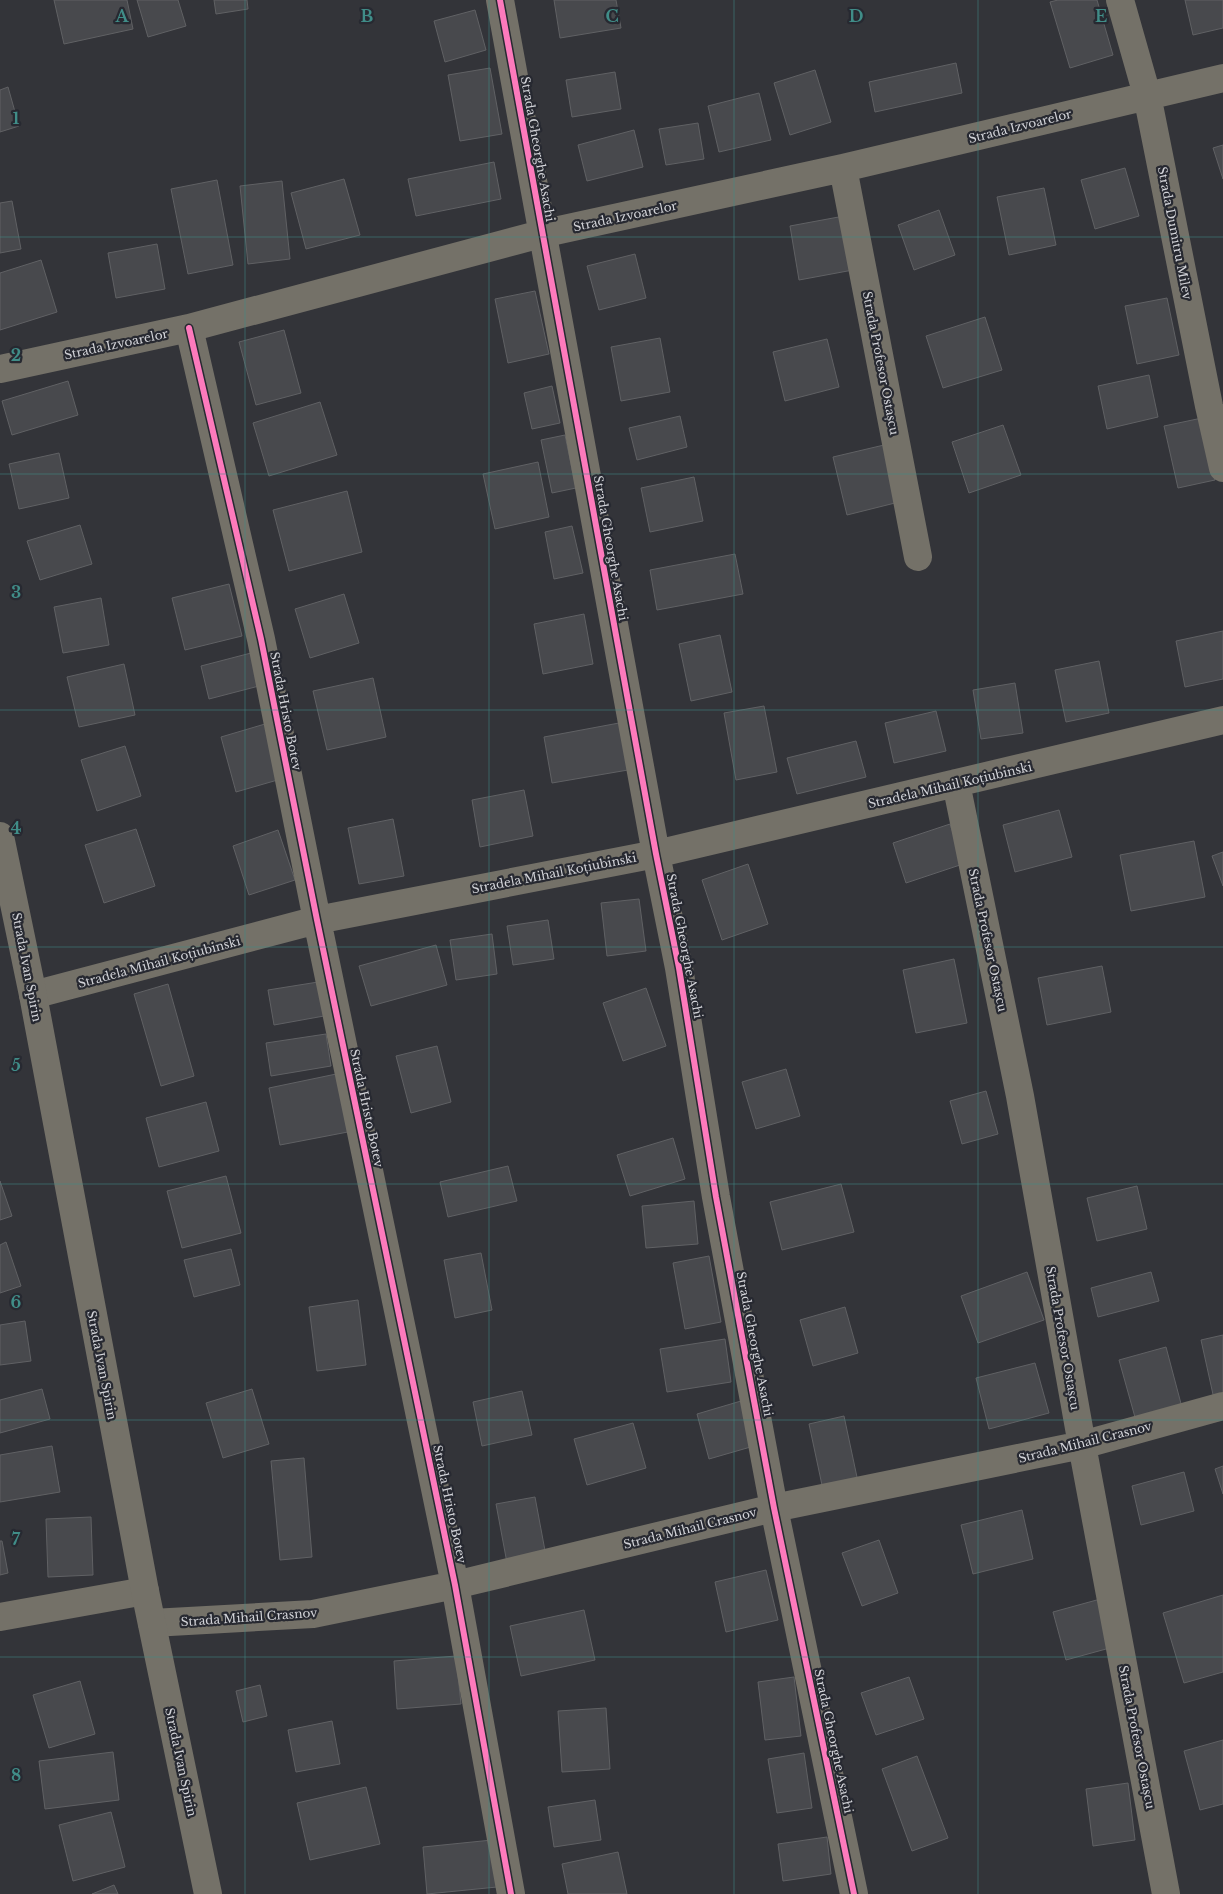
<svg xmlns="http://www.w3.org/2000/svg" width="1223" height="1894" font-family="'Libre Baskerville',serif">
	<rect width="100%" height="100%" fill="#333439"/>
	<path fill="#48494d" stroke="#606164" d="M 54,0 L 127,0 L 133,29 L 64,44 Z
		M 137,0 L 178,0 L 186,26 L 148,37 Z
		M 214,0 L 247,0 L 248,9 L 216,14 Z
		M 554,0 L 616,0 L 621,28 L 560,38 Z
		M 1058,0 L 1097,0 L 1113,55 L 1070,68 L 1050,2 Z
		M 1185,0 L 1223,0 L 1223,28 L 1193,35 Z
		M 475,10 L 486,50 L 445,62 L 434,21 Z
		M 956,63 L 962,93 L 875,112 L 869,82 Z
		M 490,68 L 502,134 L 460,141 L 448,75 Z
		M 815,70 L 831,122 L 790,135 L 774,83 Z
		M 615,72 L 621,109 L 572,117 L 566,80 Z
		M 8,87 L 19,126 L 0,132 L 0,90 Z
		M 759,93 L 771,140 L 719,152 L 708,106 Z
		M 698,123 L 704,159 L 666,165 L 659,129 Z
		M 634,130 L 643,167 L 587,181 L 578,145 Z
		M 1223,145 L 1223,179 L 1213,148 Z
		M 494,162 L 501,199 L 416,216 L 408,179 Z
		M 1125,168 L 1139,216 L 1095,229 L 1081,180 Z
		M 344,179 L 360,235 L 306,249 L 291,193 Z
		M 217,180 L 233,265 L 188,274 L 171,189 Z
		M 282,181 L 290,259 L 248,264 L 240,186 Z
		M 1044,188 L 1056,245 L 1009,255 L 997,197 Z
		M 12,201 L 21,249 L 0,253 L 0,203 Z
		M 939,210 L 955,255 L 914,270 L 898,225 Z
		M 844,216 L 853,270 L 799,280 L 790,226 Z
		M 157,244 L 165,289 L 116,298 L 108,253 Z
		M 635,254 L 646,298 L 599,310 L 587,266 Z
		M 41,260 L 57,312 L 0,330 L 0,273 Z
		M 535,291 L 549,354 L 508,363 L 495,299 Z
		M 1167,298 L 1179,355 L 1137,364 L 1125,306 Z
		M 985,317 L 1002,370 L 943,388 L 926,336 Z
		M 284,330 L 301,393 L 256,405 L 239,342 Z
		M 660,338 L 670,392 L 621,401 L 611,347 Z
		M 827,339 L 839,387 L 785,401 L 773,352 Z
		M 1149,375 L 1158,417 L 1107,429 L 1098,386 Z
		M 68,381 L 78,415 L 12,435 L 2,401 Z
		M 552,386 L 560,423 L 532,429 L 524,393 Z
		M 320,402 L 337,455 L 269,476 L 253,423 Z
		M 680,416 L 687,447 L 637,460 L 629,428 Z
		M 1202,418 L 1215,480 L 1178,488 L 1164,426 Z
		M 1003,425 L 1021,475 L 969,493 L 952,442 Z
		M 565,435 L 576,488 L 552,493 L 541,440 Z
		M 884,445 L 899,502 L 847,515 L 833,457 Z
		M 59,453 L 69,498 L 19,509 L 9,464 Z
		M 538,462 L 549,517 L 495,529 L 483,474 Z
		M 694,477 L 703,521 L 650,532 L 641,488 Z
		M 347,491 L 362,552 L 289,571 L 273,510 Z
		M 80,525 L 92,564 L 40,580 L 27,541 Z
		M 572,526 L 583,573 L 554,579 L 545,532 Z
		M 735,554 L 743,594 L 657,610 L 650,570 Z
		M 229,584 L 242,636 L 185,650 L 172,598 Z
		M 344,594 L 359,643 L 310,658 L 295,609 Z
		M 101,598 L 109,645 L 63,653 L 54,607 Z
		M 584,614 L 593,664 L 543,674 L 534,624 Z
		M 1223,631 L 1223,679 L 1185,687 L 1176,641 Z
		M 720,635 L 732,692 L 691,701 L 679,644 Z
		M 251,653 L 259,686 L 209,699 L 201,666 Z
		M 1099,661 L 1109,713 L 1066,722 L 1055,670 Z
		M 124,664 L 135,715 L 79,727 L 67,677 Z
		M 373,678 L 386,737 L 327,750 L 313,691 Z
		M 1015,683 L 1023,733 L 981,739 L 973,690 Z
		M 764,706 L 777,772 L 736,780 L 724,713 Z
		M 936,711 L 946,751 L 894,763 L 885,723 Z
		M 619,723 L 628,770 L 552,783 L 544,737 Z
		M 265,724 L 281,779 L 236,792 L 221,737 Z
		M 856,741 L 866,777 L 797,794 L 787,758 Z
		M 125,746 L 141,796 L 97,811 L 81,760 Z
		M 524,790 L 533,836 L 480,847 L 472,800 Z
		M 1059,810 L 1072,857 L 1015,872 L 1003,825 Z
		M 393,819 L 404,876 L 359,884 L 348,828 Z
		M 950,824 L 963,864 L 906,883 L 893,843 Z
		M 136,829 L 155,886 L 104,903 L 85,845 Z
		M 278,830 L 295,880 L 249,895 L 233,846 Z
		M 1194,841 L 1205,897 L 1131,911 L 1120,855 Z
		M 1223,852 L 1223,886 L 1212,856 Z
		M 748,864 L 768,924 L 722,940 L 702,880 Z
		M 639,899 L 646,951 L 607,956 L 601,903 Z
		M 548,920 L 554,959 L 513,965 L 507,926 Z
		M 492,934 L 497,974 L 456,980 L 450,940 Z
		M 436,945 L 447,985 L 371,1006 L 359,966 Z
		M 954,959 L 967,1023 L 916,1033 L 903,970 Z
		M 1102,966 L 1111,1012 L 1047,1025 L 1038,978 Z
		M 318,982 L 324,1016 L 274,1025 L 268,990 Z
		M 168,984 L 194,1076 L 161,1086 L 134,994 Z
		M 646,988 L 666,1046 L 623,1061 L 603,1003 Z
		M 326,1034 L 331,1066 L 271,1076 L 266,1043 Z
		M 437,1046 L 451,1102 L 411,1113 L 396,1056 Z
		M 786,1069 L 800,1116 L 756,1129 L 742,1082 Z
		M 341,1073 L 353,1131 L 280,1145 L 269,1088 Z
		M 986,1091 L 998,1134 L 962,1144 L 950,1101 Z
		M 206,1102 L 219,1151 L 159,1167 L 146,1118 Z
		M 673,1138 L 685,1179 L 630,1196 L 617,1155 Z
		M 508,1166 L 517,1201 L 448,1217 L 440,1182 Z
		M 226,1176 L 241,1233 L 182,1248 L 167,1191 Z
		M 0,1181 L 12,1216 L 0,1220 Z
		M 841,1184 L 854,1232 L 782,1250 L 770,1202 Z
		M 1137,1186 L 1147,1229 L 1097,1241 L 1087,1198 Z
		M 694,1201 L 698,1244 L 646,1248 L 642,1206 Z
		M 6,1242 L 21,1286 L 0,1293 L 0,1245 Z
		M 231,1249 L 240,1285 L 194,1297 L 184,1260 Z
		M 481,1253 L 492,1310 L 455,1318 L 444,1260 Z
		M 709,1256 L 721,1322 L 685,1329 L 673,1263 Z
		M 1027,1272 L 1044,1320 L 978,1343 L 961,1296 Z
		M 1151,1272 L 1159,1301 L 1098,1317 L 1091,1288 Z
		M 358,1300 L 366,1365 L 317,1371 L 309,1307 Z
		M 845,1307 L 858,1353 L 813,1366 L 800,1320 Z
		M 25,1321 L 31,1361 L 0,1365 L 0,1325 Z
		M 1223,1335 L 1223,1397 L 1214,1399 L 1201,1340 Z
		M 725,1339 L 731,1382 L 667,1392 L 660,1349 Z
		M 1166,1347 L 1184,1415 L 1138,1428 L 1119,1360 Z
		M 1035,1363 L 1049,1413 L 989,1429 L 976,1378 Z
		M 42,1389 L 50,1419 L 0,1433 L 0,1400 Z
		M 252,1389 L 269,1444 L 223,1458 L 206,1403 Z
		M 522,1391 L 532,1435 L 482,1446 L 473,1402 Z
		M 741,1401 L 754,1446 L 709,1459 L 697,1414 Z
		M 844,1416 L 861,1496 L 826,1504 L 809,1424 Z
		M 633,1423 L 646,1468 L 587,1485 L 574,1439 Z
		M 52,1446 L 60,1492 L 0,1502 L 0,1455 Z
		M 304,1458 L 312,1557 L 280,1560 L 271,1461 Z
		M 1223,1466 L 1223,1494 L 1215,1469 Z
		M 1184,1472 L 1194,1511 L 1141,1525 L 1132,1486 Z
		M 535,1497 L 546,1556 L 507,1563 L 496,1504 Z
		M 1022,1510 L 1033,1559 L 973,1574 L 961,1525 Z
		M 91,1517 L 93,1575 L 48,1577 L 46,1519 Z
		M 879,1540 L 898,1593 L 862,1606 L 842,1553 Z
		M 0,1541 L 2,1541 L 8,1573 L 0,1575 Z
		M 766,1570 L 778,1620 L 726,1632 L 715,1582 Z
		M 1223,1595 L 1223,1672 L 1184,1683 L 1163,1613 Z
		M 1104,1598 L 1117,1646 L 1066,1660 L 1053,1612 Z
		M 584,1610 L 595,1660 L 521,1676 L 510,1626 Z
		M 456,1656 L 461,1704 L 397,1709 L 394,1661 Z
		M 794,1677 L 801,1736 L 765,1740 L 758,1682 Z
		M 909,1677 L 924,1719 L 876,1735 L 861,1693 Z
		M 80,1681 L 95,1734 L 49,1748 L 33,1695 Z
		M 260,1685 L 267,1716 L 243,1722 L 236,1691 Z
		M 606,1708 L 610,1769 L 562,1772 L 558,1711 Z
		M 332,1721 L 340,1764 L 296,1772 L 288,1730 Z
		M 1223,1740 L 1223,1804 L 1200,1810 L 1184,1751 Z
		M 113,1752 L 119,1800 L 45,1809 L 39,1761 Z
		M 804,1753 L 812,1808 L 777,1813 L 768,1759 Z
		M 917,1756 L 948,1838 L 912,1851 L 882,1769 Z
		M 1128,1783 L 1135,1840 L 1093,1846 L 1086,1789 Z
		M 366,1787 L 380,1844 L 310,1860 L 297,1803 Z
		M 595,1800 L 601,1840 L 554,1847 L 548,1807 Z
		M 111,1812 L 125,1867 L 73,1881 L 59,1825 Z
		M 827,1837 L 831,1874 L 783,1881 L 778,1844 Z
		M 492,1840 L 497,1887 L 427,1894 L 423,1847 Z
		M 618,1852 L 627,1894 L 568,1894 L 562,1864 Z
		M 114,1885 L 118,1894 L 92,1894 Z"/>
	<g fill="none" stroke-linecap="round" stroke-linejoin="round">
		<path stroke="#747168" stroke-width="28" d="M 500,0 L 656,854 L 679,968 L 716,1197 L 774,1508 L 854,1894
			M 1120,0 L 1147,95 L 1209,406 L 1223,468
			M 843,168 L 918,557
			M 189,328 L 261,639 L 317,920 L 455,1585 L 511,1894
			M 0,369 L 189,328 L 541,234 L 843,168 L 1223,78
			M 956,783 L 1020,1096 L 1082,1445 L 1166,1894
			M 33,995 L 317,920 L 656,854 L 1223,720
			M 0,1617 L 145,1591
			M 152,1623 L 313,1614 L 455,1585 L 774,1508 L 1082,1445 L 1223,1406"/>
		<path stroke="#747168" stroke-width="28" d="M 0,836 L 33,995 L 145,1591 L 208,1894"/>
		<defs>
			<path id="cycleway" d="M 500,0 L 656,854 L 679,968 L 716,1197 L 774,1508 L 854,1894
				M 189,328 L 261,639 L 317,920 L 455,1585 L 511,1894"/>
		</defs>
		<use href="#cycleway" stroke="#272931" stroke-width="9"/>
		<use href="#cycleway" stroke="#fd7abc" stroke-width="6"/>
	</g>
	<path fill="none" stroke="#408d88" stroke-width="1" stroke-opacity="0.55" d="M 245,0 L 245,1894M 489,0 L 489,1894M 734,0 L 734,1894M 978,0 L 978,1894M 0,237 L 1223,237M 0,474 L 1223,474M 0,710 L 1223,710M 0,947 L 1223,947M 0,1184 L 1223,1184M 0,1420 L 1223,1420M 0,1657 L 1223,1657"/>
	<g text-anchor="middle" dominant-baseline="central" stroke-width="4.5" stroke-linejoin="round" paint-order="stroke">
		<g font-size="12" fill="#d2d3d8" stroke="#272931">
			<text transform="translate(1020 126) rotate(-14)">Strada Izvoarelor</text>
			<text transform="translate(538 149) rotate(80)">Strada Gheorghe Asachi</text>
			<text transform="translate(625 216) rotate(-12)">Strada Izvoarelor</text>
			<text transform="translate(1175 233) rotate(79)">Strada Dumitru Milev</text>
			<text transform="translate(116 344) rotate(-12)">Strada Izvoarelor</text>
			<text transform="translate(881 363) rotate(79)">Strada Profesor Ostașcu</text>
			<text transform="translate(611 548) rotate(80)">Strada Gheorghe Asachi</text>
			<text transform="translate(286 711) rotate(79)">Strada Hristo Botev</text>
			<text transform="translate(950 785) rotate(-13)">Stradela Mihail Koțiubinski</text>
			<text transform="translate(554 873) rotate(-11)">Stradela Mihail Koțiubinski</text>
			<text transform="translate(988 940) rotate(78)">Strada Profesor Ostașcu</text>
			<text transform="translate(685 946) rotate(79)">Strada Gheorghe Asachi</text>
			<text transform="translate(159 962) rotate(-15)">Stradela Mihail Koțiubinski</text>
			<text transform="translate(27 967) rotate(79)">Strada Ivan Spirin</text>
			<text transform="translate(367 1108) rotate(78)">Strada Hristo Botev</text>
			<text transform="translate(1063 1338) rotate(80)">Strada Profesor Ostașcu</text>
			<text transform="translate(755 1344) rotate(79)">Strada Gheorghe Asachi</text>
			<text transform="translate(102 1365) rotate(79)">Strada Ivan Spirin</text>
			<text transform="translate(1085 1442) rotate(-14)">Strada Mihail Crasnov</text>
			<text transform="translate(450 1504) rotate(78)">Strada Hristo Botev</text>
			<text transform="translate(690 1528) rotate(-14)">Strada Mihail Crasnov</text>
			<text transform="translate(249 1617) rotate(-4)">Strada Mihail Crasnov</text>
			<text transform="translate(1137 1737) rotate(79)">Strada Profesor Ostașcu</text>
			<text transform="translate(834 1741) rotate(78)">Strada Gheorghe Asachi</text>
			<text transform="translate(181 1762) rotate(78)">Strada Ivan Spirin</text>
		</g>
	</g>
	<g font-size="16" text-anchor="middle" font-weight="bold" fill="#408d88" stroke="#272931" stroke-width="4.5" stroke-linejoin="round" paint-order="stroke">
		<text x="122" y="22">A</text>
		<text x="367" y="22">B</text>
		<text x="612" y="22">C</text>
		<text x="856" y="22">D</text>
		<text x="1101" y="22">E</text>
		<text x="16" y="124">1</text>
		<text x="16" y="361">2</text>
		<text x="16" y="598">3</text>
		<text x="16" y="834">4</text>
		<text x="16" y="1071">5</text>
		<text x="16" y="1308">6</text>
		<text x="16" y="1545">7</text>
		<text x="16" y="1781">8</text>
	</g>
</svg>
